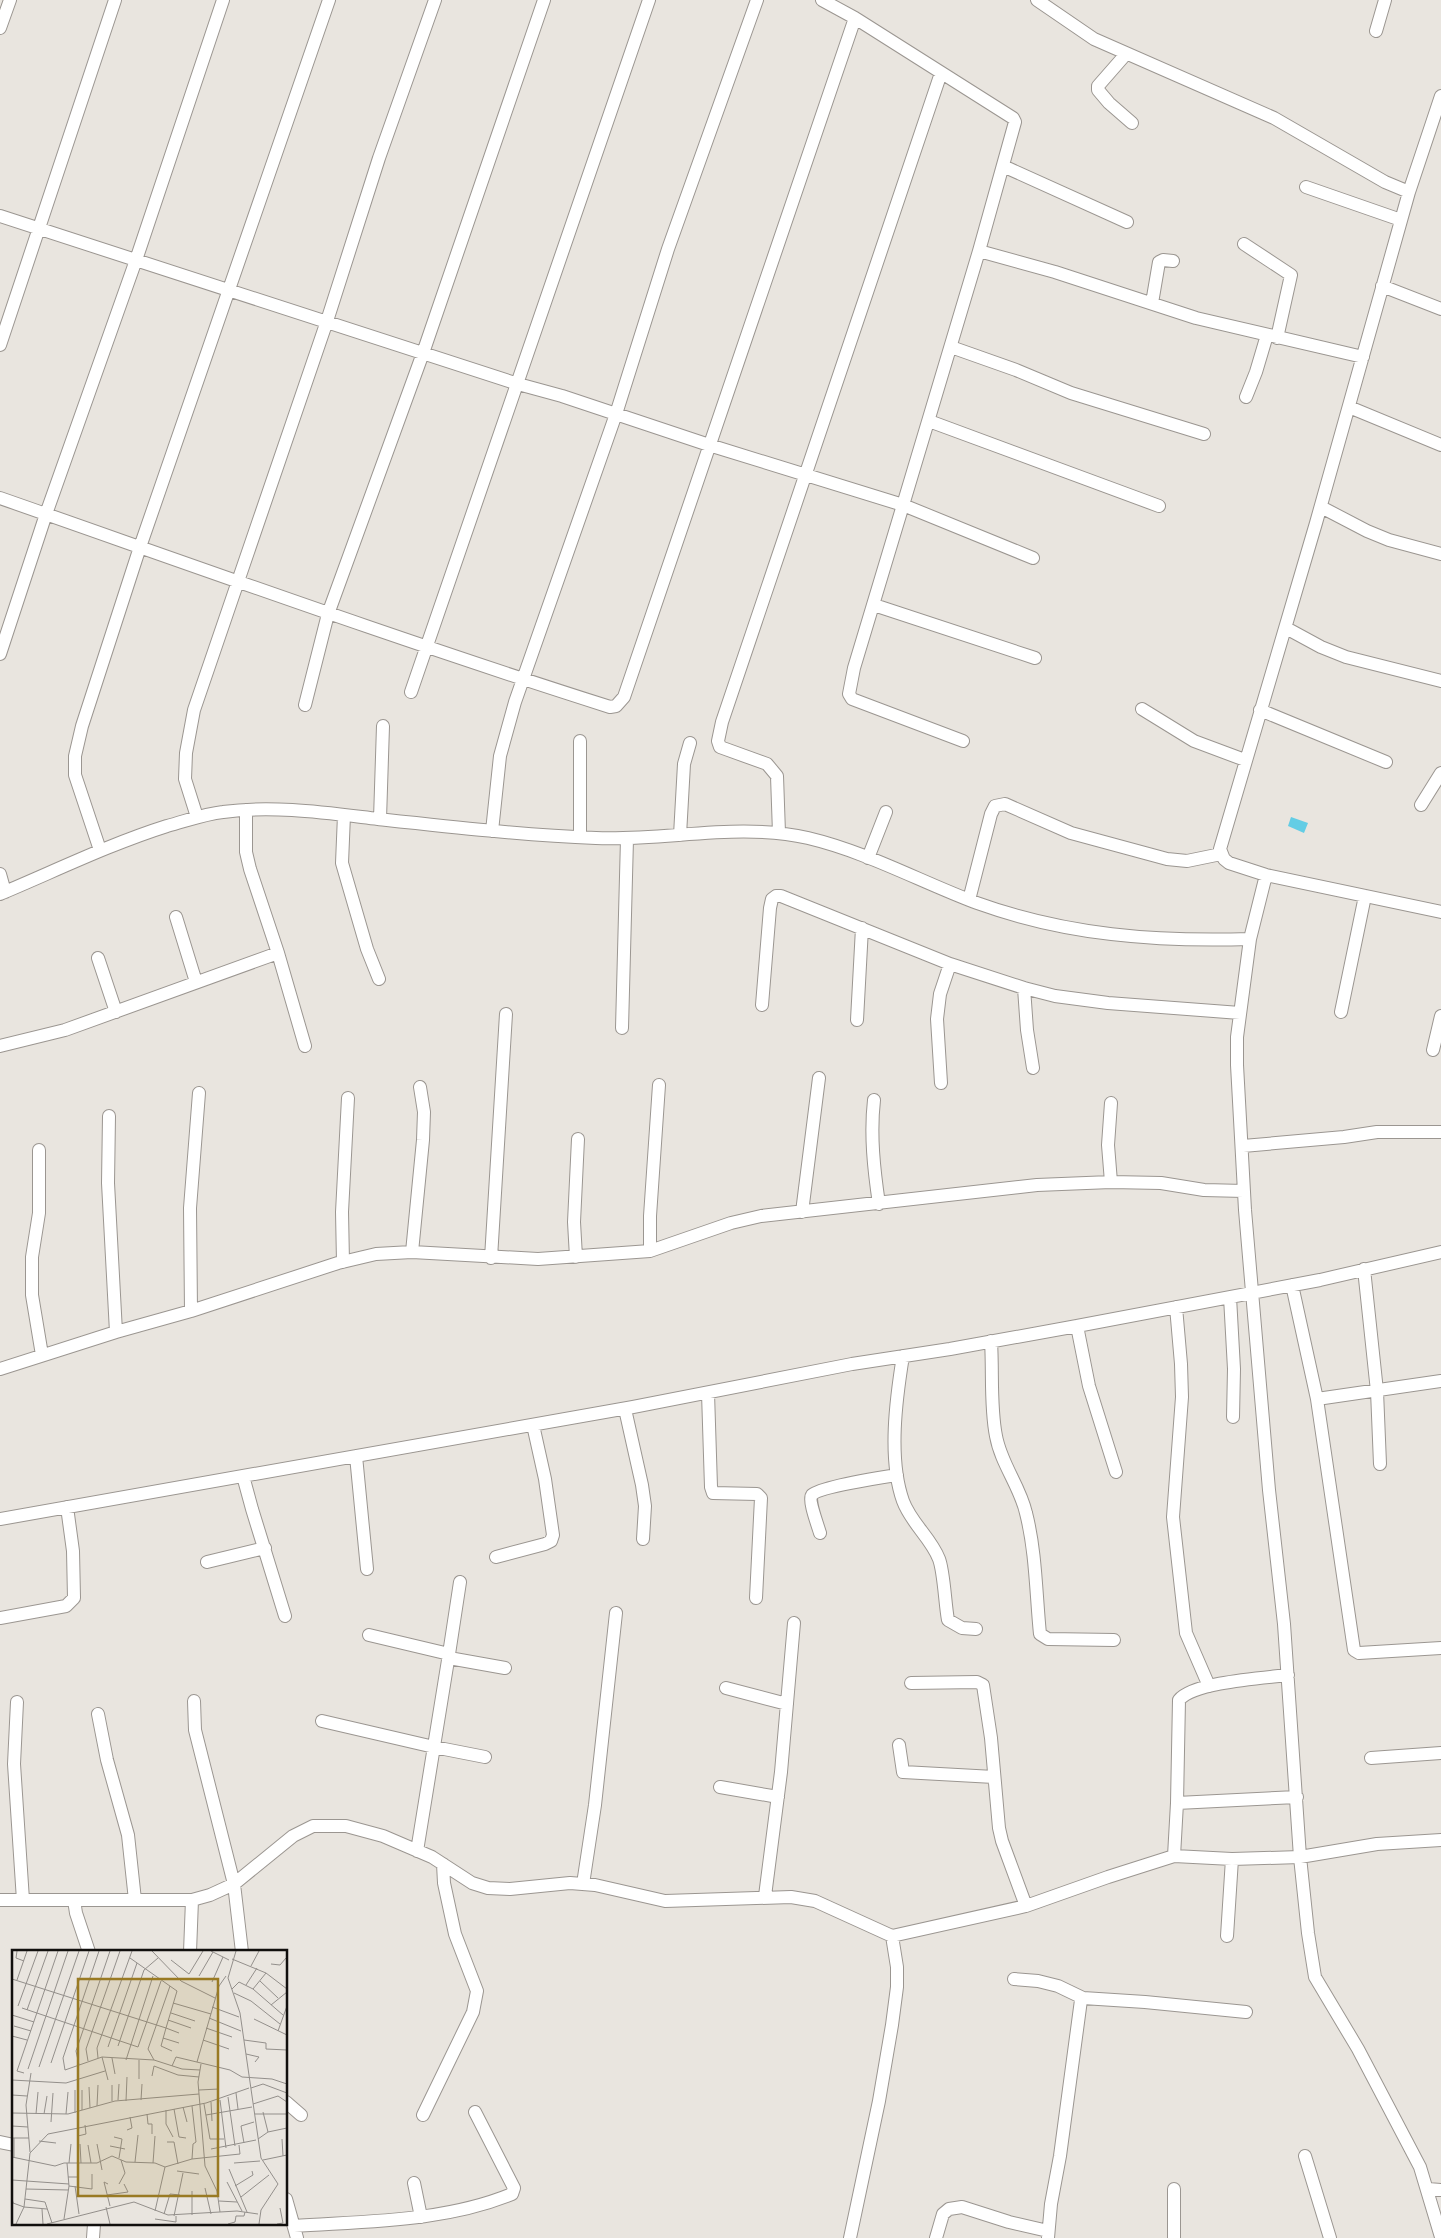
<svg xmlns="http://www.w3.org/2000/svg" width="1441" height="2238" font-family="Commissioner,sans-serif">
	<rect width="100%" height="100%" fill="#e9e5df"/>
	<path fill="#63cde5" d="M 1291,817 L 1308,823 L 1304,833 L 1288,826 Z"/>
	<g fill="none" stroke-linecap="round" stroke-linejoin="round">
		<defs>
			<path id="minor" d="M 1037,0 L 1094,39 L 1274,118 L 1385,182 L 1409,192
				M 0,28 L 10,0
				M 1376,31 L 1385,0
				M 1126,54 L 1098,86 L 1098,90 L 1109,103 L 1132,123
				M 1441,96 L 1409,192 L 1316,523 L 1220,849 L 1224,859 L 1229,863 L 1266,875 L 1441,912
				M 1003,166 L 1127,222
				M 1306,187 L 1401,220
				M 0,216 L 518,384 L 562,396 L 709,445 L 903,505 L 979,251 L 1015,122 L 1013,118 L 855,18 L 822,0
				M 1244,244 L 1291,275 L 1277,338
				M 979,251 L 1055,272 L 1196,318 L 1363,357
				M 1382,286 L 1441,309
				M 1152,303 L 1159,262 L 1163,260 L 1173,261
				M 0,345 L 115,0
				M 951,347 L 1016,370 L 1071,393 L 1204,434
				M 1246,397 L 1256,372 L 1267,335
				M 1349,407 L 1441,445
				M 929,421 L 1159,506
				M 0,498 C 203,569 405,642 610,707 L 616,706 L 624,697 L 855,18
				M 1321,507 L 1367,531 L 1389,540 L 1441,554
				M 874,605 L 1035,658
				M 1286,628 L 1321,647 L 1346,657 L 1441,681
				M 0,654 L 46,514 L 136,260 L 223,0
				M 411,692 L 649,0
				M 305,705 L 328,614 L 423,353 L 544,0
				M 1142,709 L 1194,741 L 1245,760
				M 1260,710 L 1386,762
				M 963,741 L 852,699 L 849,694 L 854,668 L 903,505 L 1033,558
				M 1421,805 L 1441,773
				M 246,810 L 246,852 L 250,869 L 278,953 L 305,1046
				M 344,815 L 342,863 L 367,949 L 379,979
				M 197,817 L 185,779 L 186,753 L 194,710 L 327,321 L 379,158 L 435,0
				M 380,819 L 383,726
				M 492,831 L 500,756 L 515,702 L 616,414 L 668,249 L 757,0
				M 779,833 L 777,776 L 767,764 L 720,747 L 718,741 L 722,722 L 941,73
				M 680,835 L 684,764 L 690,743
				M 580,837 L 580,741
				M 100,850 L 75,775 L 75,756 L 82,726 L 140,547 L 329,0
				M 868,858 L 886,812
				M 0,874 L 5,892
				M 1266,875 L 1250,939 L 1237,1037 L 1237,1065 L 1245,1210 L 1269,1490 L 1284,1624 L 1300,1857 L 1308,1933 L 1315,1977 L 1358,2049 L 1420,2167 L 1441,2237
				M 0,894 C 55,871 110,844 167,826 C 186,821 204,814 223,812 C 274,805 327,813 378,819 C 451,827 523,835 596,838 C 667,841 738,822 808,838 C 867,852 921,882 977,903 C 1066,935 1156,942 1250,939
				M 969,900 L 991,814 L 995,806 L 1005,804 L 1071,833 L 1167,859 L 1187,861 L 1221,854
				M 176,917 L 196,982
				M 98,958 L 116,1012
				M 1024,988 L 1027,1030 L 1033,1068
				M 762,1005 L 770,908 L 772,899 L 776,896 L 781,896 L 950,964 L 1024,988 L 1055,996 L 1108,1003 L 1240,1013
				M 1341,1012 L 1365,896
				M 857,1020 L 862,928
				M 622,1028 L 627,839
				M 0,1046 L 65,1030 L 278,953
				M 1433,1050 L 1441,1016
				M 941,1083 L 937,1019 L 940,994 L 950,964
				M 874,1100 C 870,1135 874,1170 879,1204
				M 1111,1103 L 1108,1145 L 1111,1182
				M 109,1116 L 108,1183 L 116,1332
				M 1243,1146 L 1344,1137 L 1377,1132 L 1441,1132
				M 39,1150 L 39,1213 L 32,1257 L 32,1295 L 42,1355
				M 802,1212 L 819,1078
				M 650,1251 L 650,1216 L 659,1085
				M 412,1252 L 423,1140 L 424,1112 L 420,1087
				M 576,1257 L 574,1222 L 578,1139
				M 491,1258 L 506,1014
				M 343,1262 L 342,1212 L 348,1098
				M 1364,1269 L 1377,1391 L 1380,1464
				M 1292,1285 L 1317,1399 L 1354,1650 L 1359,1653 L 1441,1648
				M 1230,1297 L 1234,1369 L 1233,1417
				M 1176,1307 L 1181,1364 L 1182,1397 L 1173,1517 L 1186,1633 L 1209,1686
				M 191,1311 L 190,1208 L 199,1093
				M 1077,1326 L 1089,1386 L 1116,1472
				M 991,1341 C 993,1373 990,1406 996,1436 C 1001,1464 1020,1486 1026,1513 C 1036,1552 1036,1595 1040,1634 L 1048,1639 L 1114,1640
				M 903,1356 C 896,1399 888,1459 903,1501 C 911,1523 931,1538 939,1559 C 944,1572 945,1604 948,1620 L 962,1628 L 976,1629
				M 0,1369 L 116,1332 L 191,1311 L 338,1263 L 376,1254 L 412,1252 L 538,1259 L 650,1251 L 731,1223 L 761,1216 L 1037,1185 L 1111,1182 L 1161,1183 L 1204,1190 L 1244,1191
				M 708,1393 L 711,1487 L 713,1493 L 757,1494 L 761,1498 L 756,1598
				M 1317,1399 L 1441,1381
				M 625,1409 L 642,1485 L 645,1506 L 643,1539
				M 356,1456 L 367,1569
				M 243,1476 L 252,1509 L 285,1616
				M 0,1519 L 633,1407 L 852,1364 L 950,1349 L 1077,1326 L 1320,1280 L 1441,1252
				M 820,1533 C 818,1526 808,1500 812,1495 C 818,1487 884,1477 897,1475
				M 496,1557 L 545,1544 L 551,1541 L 553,1535 L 545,1479 L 533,1425
				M 207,1562 L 265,1548
				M 0,1618 L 66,1606 L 74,1598 L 73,1551 L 67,1507
				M 369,1635 L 449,1654 L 417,1851
				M 449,1654 L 460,1582
				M 449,1658 L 505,1668
				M 911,1683 L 977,1682 L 983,1685 L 991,1738 L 999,1828 L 1002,1841 L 1026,1906
				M 726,1688 L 787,1704
				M 194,1701 L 195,1730 L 234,1884 L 242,1952
				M 17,1702 L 14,1764 L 23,1900
				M 98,1714 L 107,1760 L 128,1835 L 135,1900
				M 322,1721 L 434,1747 L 485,1757
				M 899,1745 L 903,1772 L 994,1777
				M 1371,1758 L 1441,1753
				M 720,1787 L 778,1797
				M 1177,1803 L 1297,1797
				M 1174,1856 L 1177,1803 L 1179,1700 C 1194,1682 1264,1678 1288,1675
				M 583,1884 L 595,1805 L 616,1613
				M 765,1896 L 781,1772 L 794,1623
				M 0,1900 L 192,1900 L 210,1895 L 234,1884 L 293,1836 L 313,1826 L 346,1826 L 383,1836 L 432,1857 L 472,1883 L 488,1888 L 510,1889 L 570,1883 L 595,1885 L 665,1901 L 791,1897 L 815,1901 L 892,1936 L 1026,1906 L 1108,1877 L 1174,1856 L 1232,1859 L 1300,1857 L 1377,1844 L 1441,1840
				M 74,1900 L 76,1913 L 89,1952
				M 1227,1936 L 1232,1859
				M 190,1952 L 192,1900
				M 1014,1979 L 1038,1981 L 1058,1986 L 1083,1998 L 1145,2002 L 1246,2012
				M 286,2102 L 301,2115
				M 423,2115 L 473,2012 L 477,1991 L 455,1934 L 444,1883 L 443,1864
				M 0,2142 L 14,2145
				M 1305,2156 L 1330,2238
				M 414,2183 L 421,2217
				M 1428,2189 L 1441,2190
				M 286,2199 L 297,2238
				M 294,2226 C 367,2221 444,2222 512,2194 L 514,2188 L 475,2112
				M 93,2238 L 94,2224
				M 850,2238 L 879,2101 L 892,2025 L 897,1987 L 897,1967 L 892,1936
				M 936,2238 L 943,2214 L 949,2209 L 962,2207 L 1009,2222 L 1048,2231
				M 1048,2238 L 1051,2204 L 1060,2156 L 1081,2000 L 1083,1998
				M 1174,2238 L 1174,2189"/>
		</defs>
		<use href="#minor" stroke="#9b9691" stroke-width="14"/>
		<use href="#minor" stroke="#fff" stroke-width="12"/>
	</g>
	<g transform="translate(12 1950)">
		<rect width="275" height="275" fill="#e9e5df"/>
		<path fill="none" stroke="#938f8b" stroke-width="1" d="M 5,1 L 4,8 L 12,11M 87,1 L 51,108 L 53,120 L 90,107 L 142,110 L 170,119 L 188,120M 140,1 L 169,31 L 203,48M 199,1 L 217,10M 224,1 L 216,28 L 228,63 L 249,208 L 266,234 L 249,260 L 247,274M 220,9 L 254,23 L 275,39M 159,10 L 177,24 L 191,1M 259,14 L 268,15 L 274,8M 239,16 L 247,1M 187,26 L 201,2M 0,29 L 154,78 L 165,41 L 118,8M 5,30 L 15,1M 248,31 L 266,48M 200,32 L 211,7M 234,35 L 245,18M 220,39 L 227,32 L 241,39 L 271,65M 241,39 L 254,23M 222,43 L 239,51 L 268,74M 161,53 L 199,64M 259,55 L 275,42M 6,56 L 26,1M 200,57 L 227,67M 10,58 L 126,97 L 149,31M 15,60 L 36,1M 159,63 L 183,71M 0,65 L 22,72M 197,68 L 229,81M 242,69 L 275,85M 156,70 L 179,78M 2,76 L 19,81M 194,78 L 220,87M 266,81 L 275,56M 0,86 L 15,90M 151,88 L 167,93M 191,90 L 217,99M 232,90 L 254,93 L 254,99 L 275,100M 106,96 L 132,20 L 146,8M 96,97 L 125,13M 160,101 L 149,96 L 154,78 L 167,83M 234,104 L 247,107 L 243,112M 90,107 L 96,130M 86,108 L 85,98 L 120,1M 100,108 L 103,124M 114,110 L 141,26M 142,110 L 136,99 L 158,36M 76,111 L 74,99 L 108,1M 185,112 L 207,36 L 214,26M 39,113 L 77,1M 189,114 L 186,132 L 193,216 L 205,241 L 208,262M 67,115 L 64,101 L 98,1M 160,116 L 164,107 L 218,120 L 230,127 L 260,129 L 275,134M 27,117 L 67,1M 16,119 L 56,1M 12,123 L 5,121 L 46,1M 140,126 L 142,116 L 166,125 L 187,127M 127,129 L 127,110M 0,130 L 54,133 L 93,121M 77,137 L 78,158M 239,138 L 251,134 L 275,143M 70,140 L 70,160M 187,140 L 207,139M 224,143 L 226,159M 0,145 L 15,146M 216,147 L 223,196M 106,150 L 107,134M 129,150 L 130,134M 208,150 L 214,198M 100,151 L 100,135M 114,151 L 115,127M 199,152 L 200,171M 192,154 L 198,189 L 212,189M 241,154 L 266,146 L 275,152M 85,156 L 86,135M 171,157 L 175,172M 162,159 L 167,187 L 174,188M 154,160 L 154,174 L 161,187M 251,162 L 256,182M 0,163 L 56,164 L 103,151 L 187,144M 63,163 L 63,140M 24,164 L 26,142M 32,164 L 35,146M 54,164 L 56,142M 135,164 L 136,174 L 140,174 L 140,184M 243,164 L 275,164M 194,165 L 240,157M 39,172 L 41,143M 0,176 L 16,177M 115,180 L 120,178 L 118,167M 66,186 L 74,184 L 73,175M 102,187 L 110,189 L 107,208M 1,188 L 17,188M 246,189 L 256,182 L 275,178M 270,189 L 271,206M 27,191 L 44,193M 155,192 L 162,192 L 166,214M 232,193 L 229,176 L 242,172M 68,194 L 69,213M 85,194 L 90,220M 76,195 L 79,213M 98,196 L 113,199M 199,199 L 244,190M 18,202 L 14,155 L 19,123M 0,207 L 43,216 L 52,213 L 85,213 L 100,206 L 114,212 L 143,213 L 153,217 L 180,209 L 228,204 L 227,195M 2,207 L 2,188M 180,209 L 181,194 L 184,192 L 180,156M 251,210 L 275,205M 123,212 L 126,185M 57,213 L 59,194M 141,213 L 143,186M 222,213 L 248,211M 217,219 L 235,262M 165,221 L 187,224M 56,227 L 66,227 L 66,237M 0,230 L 57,234M 215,232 L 230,261M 96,234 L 92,232 L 98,256M 107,234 L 113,223 L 109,210M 57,236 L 80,239 L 80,224M 63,236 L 67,264M 223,236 L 241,225 L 240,221M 193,238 L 199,264M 14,239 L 56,240M 95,245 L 116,242 L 112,234M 229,247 L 257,225M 0,248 L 1,253 L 12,257 L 35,259M 13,249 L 33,252 L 40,273M 207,251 L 225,252M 94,257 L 98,274M 30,259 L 31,274M 143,261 L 153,217M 152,264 L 158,244 L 168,245M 180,265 L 180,241M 162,266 L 171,223M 52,269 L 57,236 L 55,213M 143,269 L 164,272 L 164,266M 4,274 L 12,257 L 18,203 L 36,184 L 194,153 L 237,138M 35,274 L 122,252 L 156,265 L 225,261 L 246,264M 216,274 L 223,272 L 224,266 L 232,266 L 233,262M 265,274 L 271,273 L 268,258"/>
		<path fill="#997a23" fill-opacity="0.15" stroke="#997a23" stroke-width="2.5" d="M 66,29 L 206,29 L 206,246 L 66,246 Z"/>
		<rect width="275" height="275" fill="none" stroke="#110f0d" stroke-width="2.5"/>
	</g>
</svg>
